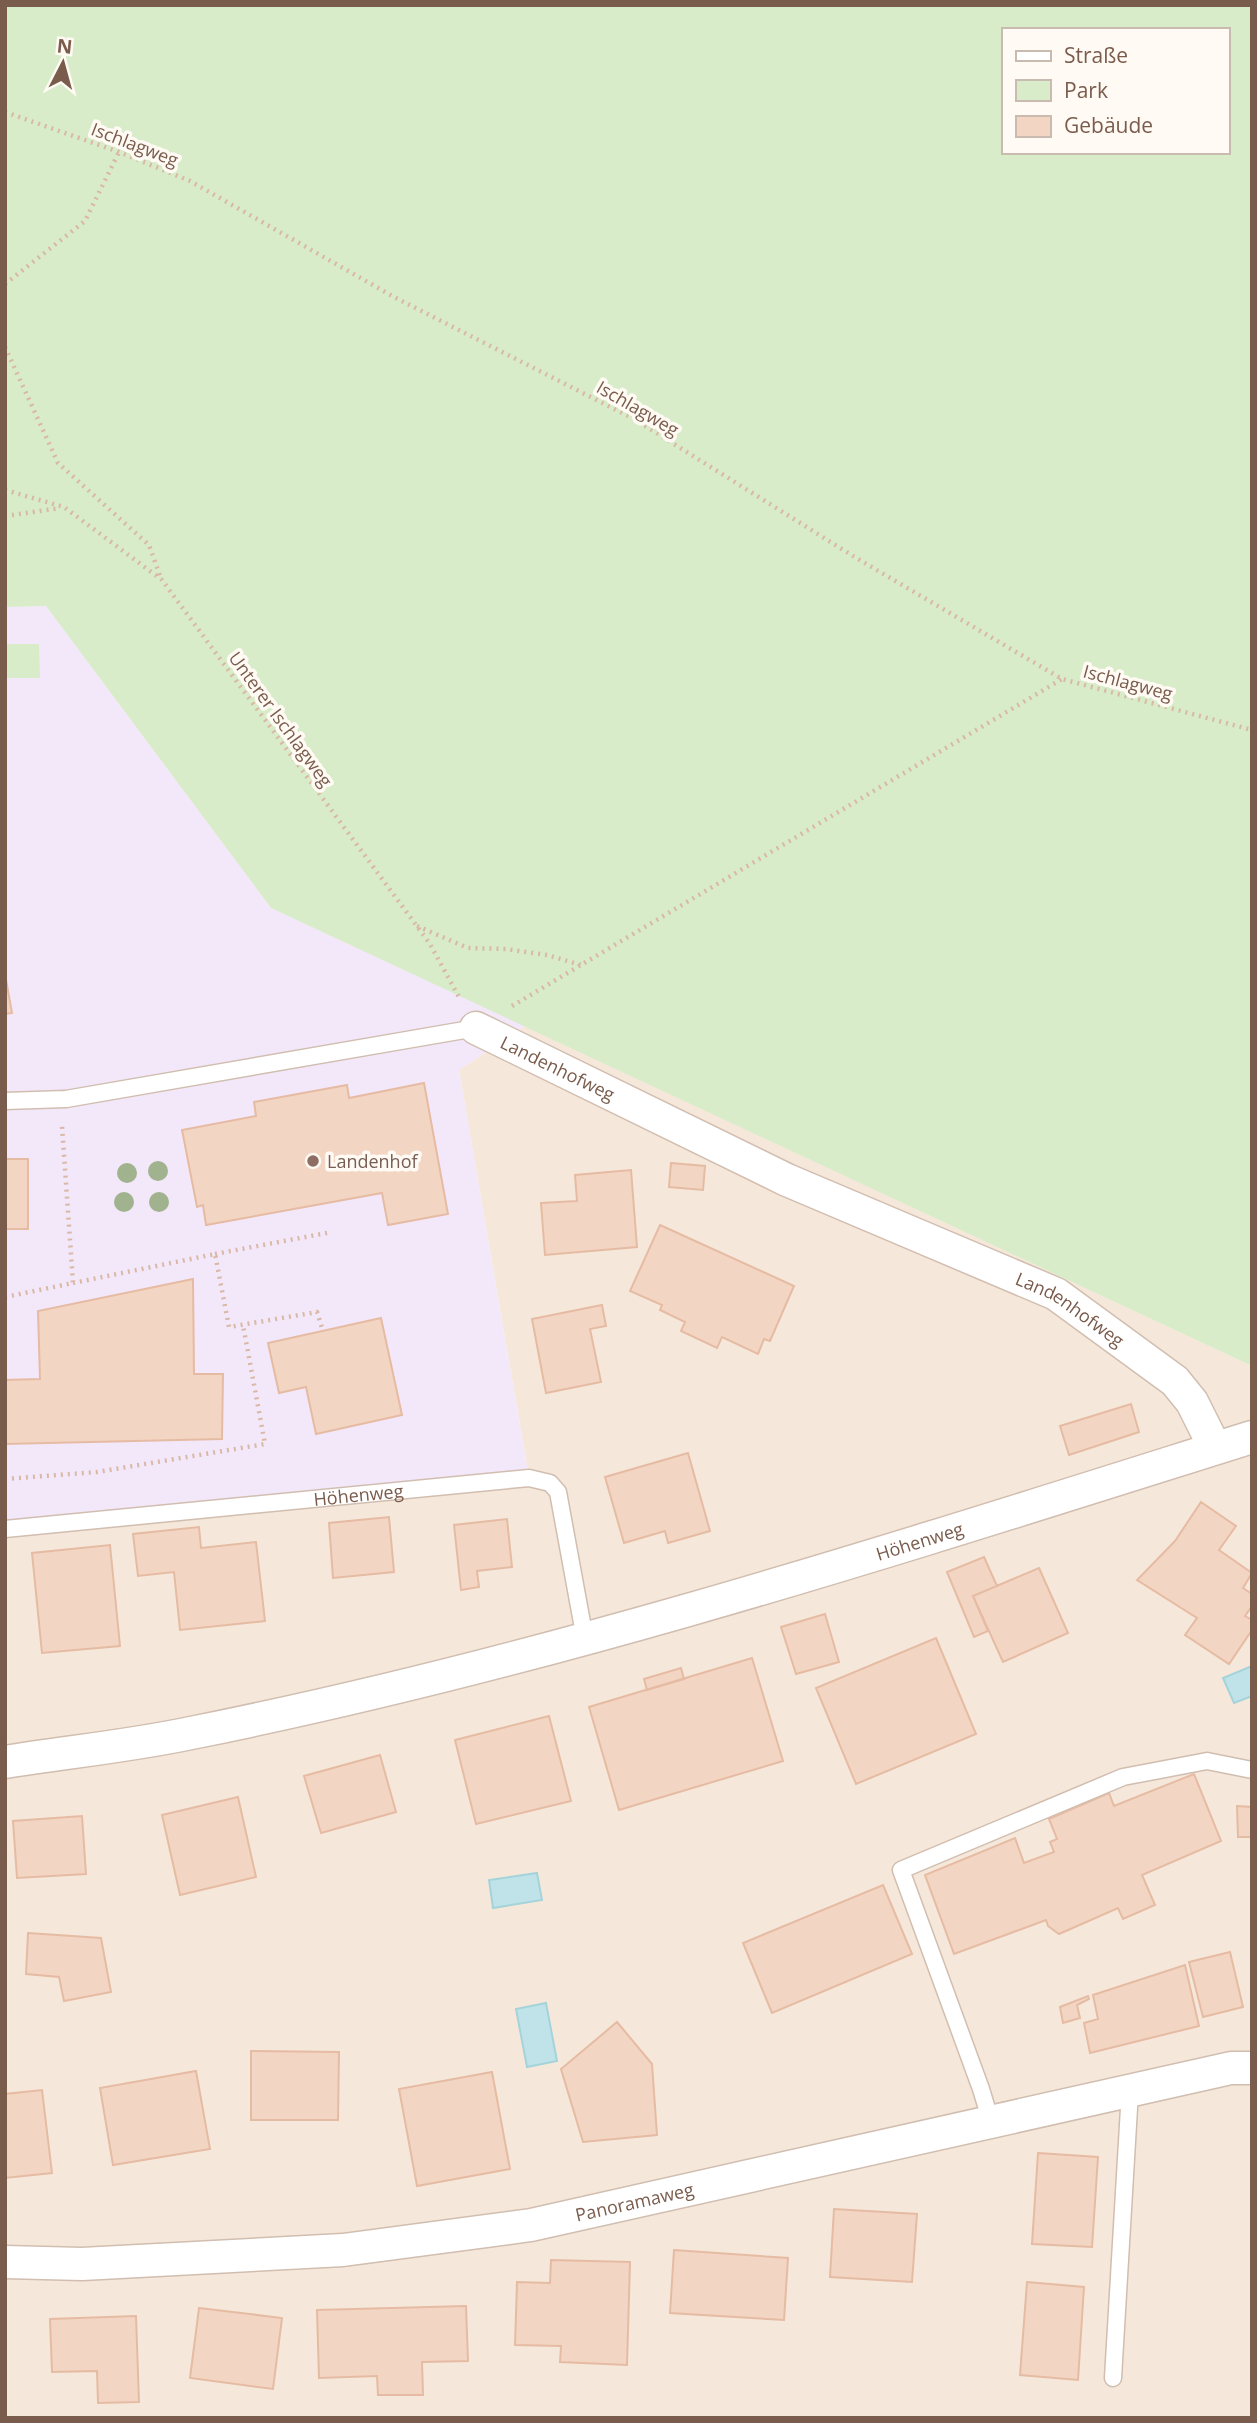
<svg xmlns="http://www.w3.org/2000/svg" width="1257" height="2423" font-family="'Open Sans',sans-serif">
	<rect width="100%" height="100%" fill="#fdf6ec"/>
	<path fill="#f5e8da" d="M 525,1026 L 1252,1366 L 1252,2418 L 5,2418 L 5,1529 L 529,1477 L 459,1070 Z"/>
	<path fill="#f3e8fa" d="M 46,606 L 271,908 L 525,1026 L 459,1070 L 529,1478 L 5,1529 L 5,607 Z"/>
	<path fill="#d8ecc9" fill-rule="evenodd" d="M 5,5 L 1252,5 L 1252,1366 L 271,908 L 46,606 L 5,607 ZM 1003,30 L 1227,30 L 1227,152 L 1003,152 Z
		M 5,644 L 39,644 L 40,678 L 5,678 Z"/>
	<path fill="#bfe3e8" stroke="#a5d3da" stroke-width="2" d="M 1252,1666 L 1252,1696 L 1234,1703 L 1223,1678 Z
		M 537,1873 L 542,1900 L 493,1908 L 489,1880 Z
		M 546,2003 L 557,2061 L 527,2067 L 516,2009 Z"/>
	<path fill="#f3d5c3" stroke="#e6bba3" stroke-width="2" d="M 5,974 L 12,1013 L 5,1014 Z
		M 424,1083 L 448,1214 L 388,1225 L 382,1193 L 206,1225 L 203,1205 L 197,1207 L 182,1130 L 256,1116 L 254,1102 L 347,1085 L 349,1098 Z
		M 5,1159 L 28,1159 L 28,1229 L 5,1229 Z
		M 671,1163 L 705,1166 L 703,1190 L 669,1187 Z
		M 631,1170 L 637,1247 L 545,1255 L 541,1203 L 577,1201 L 575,1175 Z
		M 660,1225 L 794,1286 L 770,1341 L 764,1339 L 758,1354 L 722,1337 L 717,1348 L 681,1331 L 685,1322 L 660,1310 L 662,1305 L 630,1291 Z
		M 193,1279 L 194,1374 L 223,1374 L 222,1439 L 5,1444 L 5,1380 L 40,1379 L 38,1311 Z
		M 602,1305 L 606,1326 L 590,1329 L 601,1382 L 546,1393 L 532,1319 Z
		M 381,1318 L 402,1415 L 316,1434 L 306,1387 L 279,1393 L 268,1343 Z
		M 1131,1404 L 1139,1432 L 1069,1455 L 1060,1426 Z
		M 688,1453 L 710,1531 L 668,1543 L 665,1531 L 624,1543 L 605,1477 Z
		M 1201,1502 L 1236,1526 L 1219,1550 L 1252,1573 L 1243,1588 L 1252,1594 L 1252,1606 L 1245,1616 L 1252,1620 L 1252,1630 L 1229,1664 L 1185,1635 L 1197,1618 L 1137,1580 L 1175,1541 Z
		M 389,1517 L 394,1572 L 333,1578 L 329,1523 Z
		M 507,1519 L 512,1567 L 477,1571 L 479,1587 L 461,1590 L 454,1525 Z
		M 199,1527 L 201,1548 L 256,1542 L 265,1621 L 180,1630 L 174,1572 L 138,1576 L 133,1534 Z
		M 110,1545 L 120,1646 L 42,1653 L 32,1553 Z
		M 984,1557 L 997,1586 L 973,1596 L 988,1631 L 974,1637 L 947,1572 Z
		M 1039,1568 L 1068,1633 L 1003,1662 L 973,1596 Z
		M 825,1614 L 839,1662 L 796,1674 L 781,1627 Z
		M 936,1638 L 976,1734 L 856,1784 L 816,1688 Z
		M 752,1658 L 783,1761 L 619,1810 L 589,1707 Z
		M 681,1668 L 684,1679 L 647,1690 L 644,1679 Z
		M 549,1716 L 571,1801 L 476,1824 L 455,1740 Z
		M 380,1755 L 396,1812 L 321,1833 L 304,1776 Z
		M 1194,1774 L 1221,1841 L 1142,1875 L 1155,1905 L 1123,1919 L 1118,1908 L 1059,1934 L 1048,1926 L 1046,1920 L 954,1954 L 925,1875 L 1015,1838 L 1024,1863 L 1054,1852 L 1050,1842 L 1057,1839 L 1049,1819 L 1109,1793 L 1114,1806 Z
		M 238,1797 L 256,1877 L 180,1895 L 162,1815 Z
		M 1237,1806 L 1252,1807 L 1252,1837 L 1238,1837 Z
		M 82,1816 L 86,1874 L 17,1878 L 13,1821 Z
		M 883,1885 L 912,1954 L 772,2013 L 743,1943 Z
		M 28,1933 L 101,1938 L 111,1992 L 64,2001 L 59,1977 L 26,1974 Z
		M 1230,1952 L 1243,2007 L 1203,2017 L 1189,1962 Z
		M 1185,1965 L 1199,2026 L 1090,2053 L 1084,2023 L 1098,2019 L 1093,1995 Z
		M 1088,1996 L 1089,1999 L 1077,2005 L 1080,2018 L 1063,2023 L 1060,2007 Z
		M 617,2022 L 652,2064 L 657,2135 L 583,2142 L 561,2069 Z
		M 251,2051 L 339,2052 L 338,2120 L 251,2120 Z
		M 196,2071 L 210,2149 L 113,2165 L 100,2088 Z
		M 492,2072 L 510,2169 L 417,2186 L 399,2089 Z
		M 42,2090 L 52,2173 L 5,2178 L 5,2094 Z
		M 1038,2153 L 1098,2157 L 1092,2247 L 1032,2244 Z
		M 834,2209 L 917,2214 L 912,2282 L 830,2277 Z
		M 674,2250 L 788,2258 L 784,2320 L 670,2313 Z
		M 551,2260 L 630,2262 L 627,2365 L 560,2362 L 561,2346 L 515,2345 L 517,2282 L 550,2283 Z
		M 1027,2282 L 1084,2287 L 1078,2380 L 1020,2375 Z
		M 466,2306 L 468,2361 L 422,2362 L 423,2395 L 378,2395 L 377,2376 L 319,2378 L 317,2310 Z
		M 199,2308 L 282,2318 L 273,2389 L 190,2378 Z
		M 136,2316 L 139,2402 L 98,2403 L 97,2371 L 52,2372 L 50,2319 Z"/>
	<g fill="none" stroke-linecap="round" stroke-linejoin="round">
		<defs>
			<g id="service">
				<path d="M 5,1101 L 66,1099 L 476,1028"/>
				<path id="s1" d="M 5,1529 L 529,1478 L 550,1483 L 558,1492 L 585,1639"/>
				<path d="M 991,2122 L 981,2089 L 901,1870 L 1123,1777 L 1207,1761 L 1252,1770"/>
				<path d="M 1113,2378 L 1130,2091"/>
			</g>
			<g id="minor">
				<path id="s2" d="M 476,1028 L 787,1180 L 1056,1294 L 1175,1381 L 1192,1402 L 1215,1448"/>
				<path id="s3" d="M 5,1762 C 67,1752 130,1746 191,1733 C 551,1661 902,1547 1252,1437"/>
				<path id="s4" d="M 5,2262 L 82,2264 L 343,2250 L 531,2225 L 1231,2068 L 1252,2068"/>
			</g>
		</defs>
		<use href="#service" stroke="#d1beb0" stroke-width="19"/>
		<use href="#minor" stroke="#d1beb0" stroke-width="35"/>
		<path stroke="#d9b8a5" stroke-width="4.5" stroke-dasharray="2 5" stroke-linecap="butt" d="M 5,112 L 119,152 L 190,181 L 394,297 L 634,419 L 853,556 L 1062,679 L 1252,730
			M 5,284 L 85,221 L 119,152
			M 5,347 L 58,463 L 149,545 L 161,579
			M 5,490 L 64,507 L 162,580 L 430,944 L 460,999
			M 5,516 L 60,508
			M 417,926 L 468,948 L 506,949 L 547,955 L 581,965
			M 512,1006 L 1062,679
			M 215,1254 L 332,1232
			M 73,1283 L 215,1254 L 229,1327 L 317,1312 L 323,1331
			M 5,1297 L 73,1283 L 62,1126
			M 5,1479 L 97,1472 L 265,1444 L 243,1325"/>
		<use href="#service" stroke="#fff" stroke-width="16"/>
		<use href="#minor" stroke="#fff" stroke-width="32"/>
	</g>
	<g fill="#a0b28e">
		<circle cx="158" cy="1171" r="10"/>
		<circle cx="127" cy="1173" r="10"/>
		<circle cx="124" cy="1202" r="10"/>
		<circle cx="159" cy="1202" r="10"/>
	</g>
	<circle fill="#8d6e63" stroke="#fffaf3" stroke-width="2.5" cx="313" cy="1161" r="7"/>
	<g text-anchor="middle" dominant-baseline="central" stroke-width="7" stroke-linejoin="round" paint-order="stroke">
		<g font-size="18" fill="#7a5c4d" stroke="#fffaf3">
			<text transform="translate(135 144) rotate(21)">Ischlagweg</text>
			<text transform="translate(638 408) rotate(30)">Ischlagweg</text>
			<text transform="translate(1128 682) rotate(15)">Ischlagweg</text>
			<text transform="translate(281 719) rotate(54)">Unterer Ischlagweg</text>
			<text stroke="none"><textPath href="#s2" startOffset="91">Landenhofweg</textPath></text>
			<text stroke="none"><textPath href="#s2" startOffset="658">Landenhofweg</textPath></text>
			<text stroke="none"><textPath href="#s1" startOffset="355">Höhenweg</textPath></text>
			<text stroke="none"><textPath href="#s3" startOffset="942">Höhenweg</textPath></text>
			<text stroke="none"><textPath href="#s4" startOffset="634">Panoramaweg</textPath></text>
		</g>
		<g font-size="18" fill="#785e54" stroke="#fffaf3" text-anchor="start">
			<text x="327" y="1161">Landenhof</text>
		</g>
	</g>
	<rect width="1257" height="2423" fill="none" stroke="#7a5c4d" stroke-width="14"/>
	<rect x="1002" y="28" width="228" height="126" fill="#fffaf3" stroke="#cabbb1" stroke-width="2"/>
	<rect x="1016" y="51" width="35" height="10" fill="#ffffff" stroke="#cabbb1" stroke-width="2"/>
	<text x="1064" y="63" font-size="21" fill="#7a5c4d">Straße</text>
	<rect x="1016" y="80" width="35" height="21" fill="#d8ecc9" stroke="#cabbb1" stroke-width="2"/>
	<text x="1064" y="98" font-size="21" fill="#7a5c4d">Park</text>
	<rect x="1016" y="116" width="35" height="21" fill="#f3d5c3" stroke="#cabbb1" stroke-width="2"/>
	<text x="1064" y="133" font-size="21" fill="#7a5c4d">Gebäude</text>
	<g transform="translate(63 63) rotate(6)" stroke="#fffaf3" stroke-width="5" paint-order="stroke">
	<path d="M0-5L12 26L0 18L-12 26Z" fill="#7a5c4d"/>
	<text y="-10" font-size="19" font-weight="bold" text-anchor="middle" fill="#7a5c4d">N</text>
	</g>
</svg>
